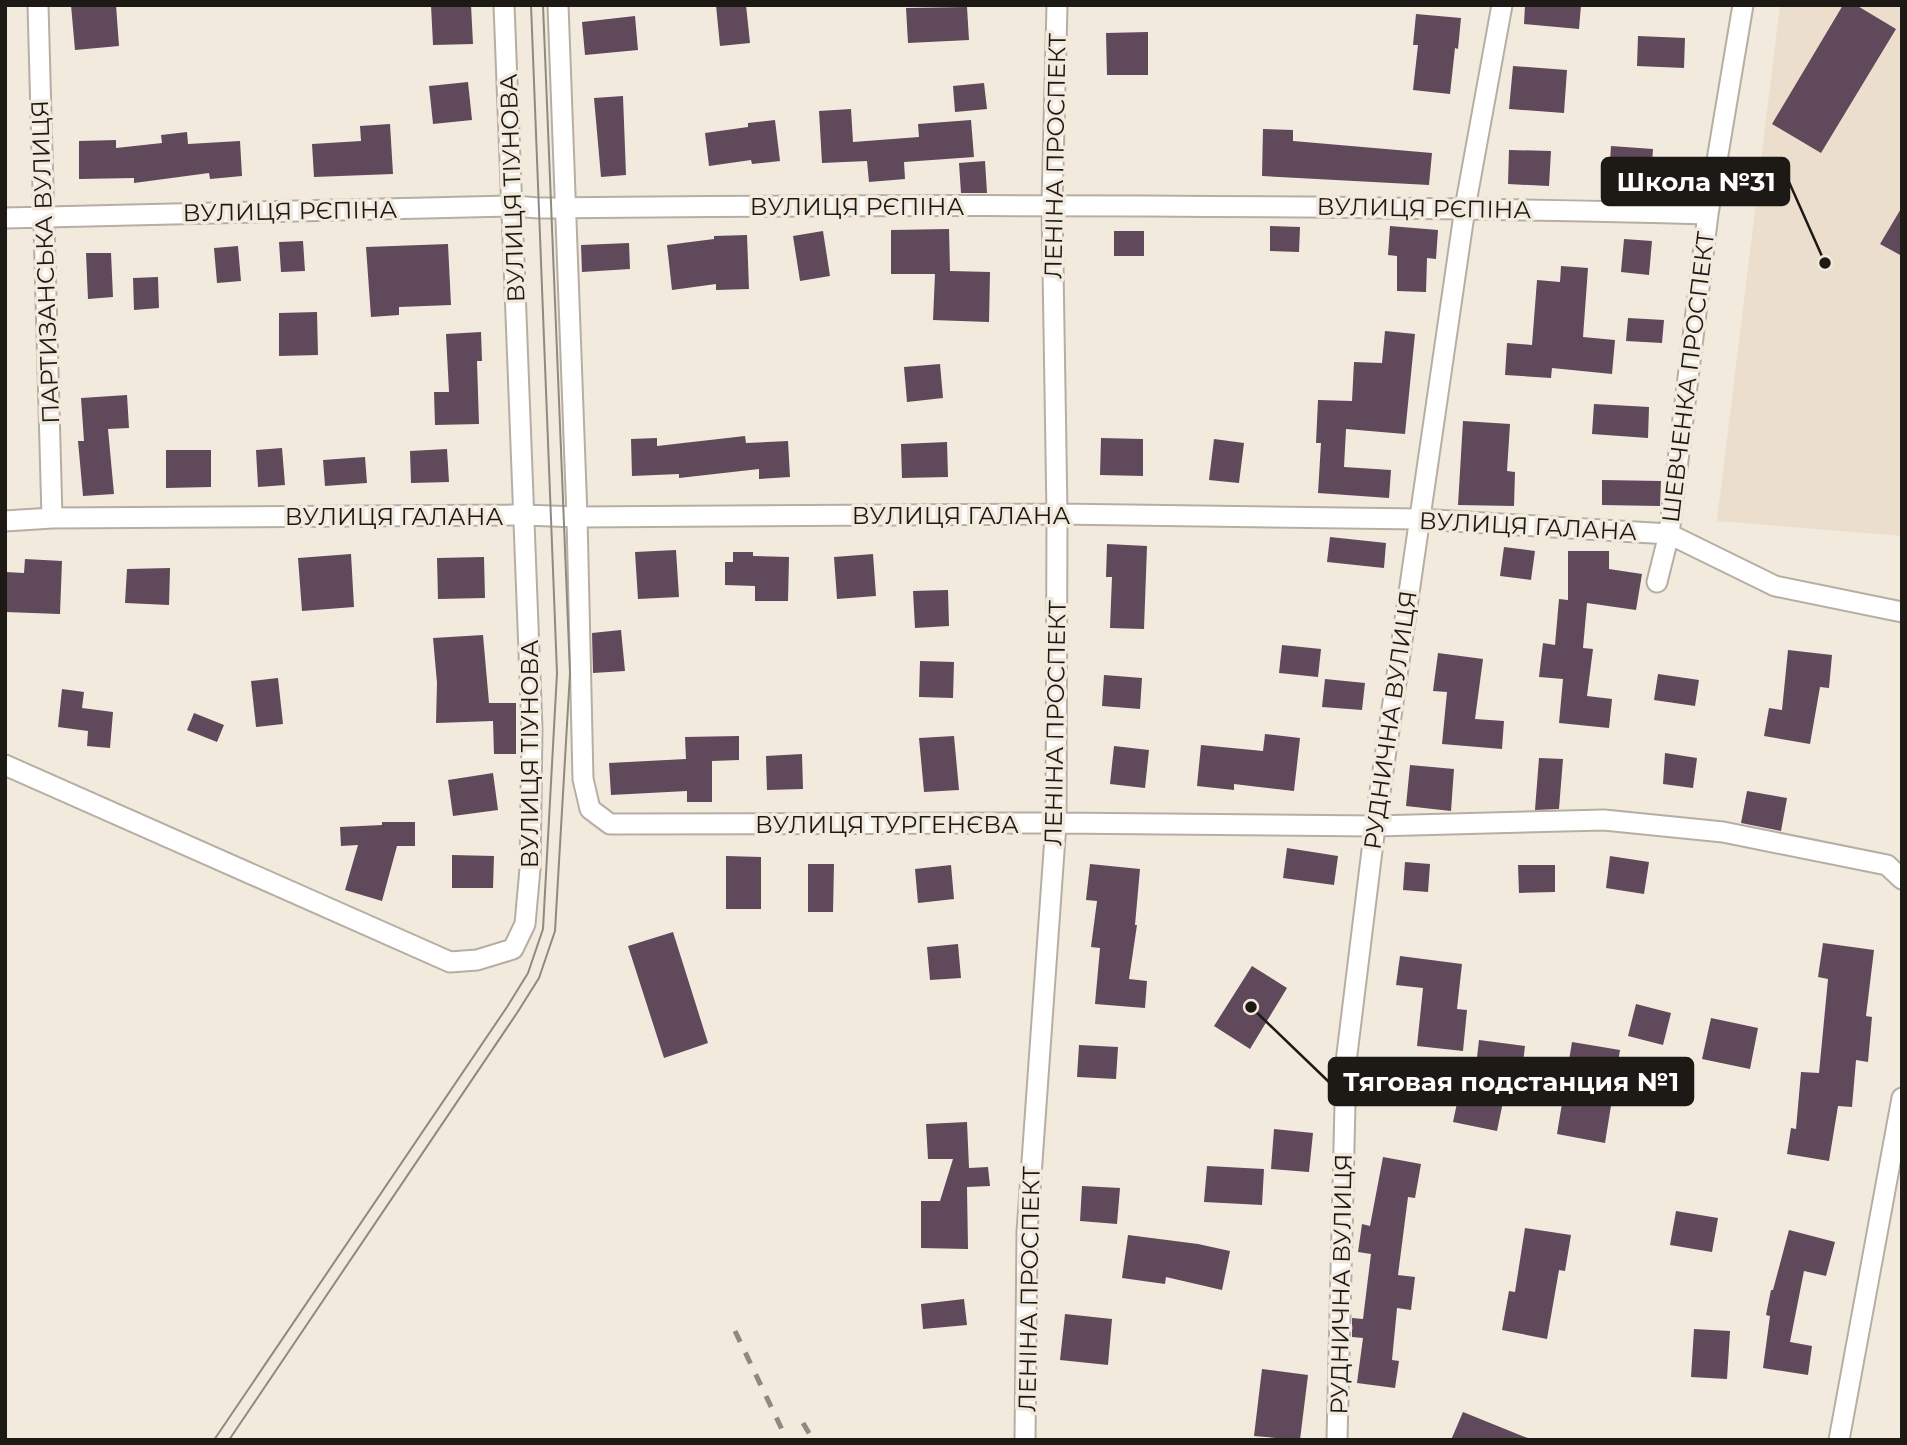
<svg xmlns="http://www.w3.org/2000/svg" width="1907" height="1445" font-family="Montserrat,sans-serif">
	<rect width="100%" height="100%" fill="#f3eade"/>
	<path fill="#ecdecc" d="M 1780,5 L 1902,5 L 1902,536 L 1717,521 Z"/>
	<path fill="#60495b" d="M 71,5 L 116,5 L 119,46 L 75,50 Z
		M 431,5 L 471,5 L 473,44 L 433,45 Z
		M 716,5 L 746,5 L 750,43 L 720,46 Z
		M 1525,5 L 1581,5 L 1579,29 L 1524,24 Z
		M 1843,5 L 1856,5 L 1896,29 L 1821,153 L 1772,124 Z
		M 967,7 L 969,40 L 908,43 L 906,8 Z
		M 1416,14 L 1461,18 L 1458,49 L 1455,48 L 1450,94 L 1413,90 L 1418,45 L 1413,45 Z
		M 635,16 L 638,50 L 585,55 L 582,22 Z
		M 1148,32 L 1148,75 L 1107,75 L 1106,33 Z
		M 1638,36 L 1685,38 L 1684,68 L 1637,66 Z
		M 1513,66 L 1567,70 L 1564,113 L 1509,109 Z
		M 468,82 L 472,120 L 433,124 L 429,86 Z
		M 984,83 L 987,109 L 955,112 L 953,86 Z
		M 623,96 L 626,175 L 601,177 L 594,98 Z
		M 851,109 L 853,142 L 919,137 L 918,124 L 971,120 L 974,157 L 904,162 L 905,179 L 869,182 L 867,161 L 822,163 L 819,111 Z
		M 775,120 L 780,161 L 752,164 L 751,160 L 709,166 L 705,133 L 748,127 L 748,123 Z
		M 390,124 L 393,174 L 314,177 L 312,144 L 361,141 L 360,126 Z
		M 1263,129 L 1293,130 L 1293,141 L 1432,153 L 1429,185 L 1262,176 Z
		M 187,132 L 188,144 L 240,141 L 242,176 L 210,179 L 209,173 L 134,183 L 134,178 L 79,179 L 79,141 L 116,140 L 116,148 L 162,143 L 161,135 Z
		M 1611,146 L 1653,149 L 1650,194 L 1608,191 Z
		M 1509,150 L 1551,151 L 1549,186 L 1508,184 Z
		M 985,161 L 987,193 L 961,193 L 959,163 Z
		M 1902,207 L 1902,256 L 1880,244 Z
		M 1270,226 L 1300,227 L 1299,252 L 1270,251 Z
		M 1390,226 L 1438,230 L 1436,259 L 1427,258 L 1426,292 L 1397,291 L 1397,256 L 1388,255 Z
		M 949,229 L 950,271 L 990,272 L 989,322 L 933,320 L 935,274 L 891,274 L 891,230 Z
		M 823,231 L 830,276 L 800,281 L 793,236 Z
		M 1114,231 L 1144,231 L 1144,256 L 1114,256 Z
		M 747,235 L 749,289 L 716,290 L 716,284 L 672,290 L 667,245 L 714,239 L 714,236 Z
		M 1624,239 L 1652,241 L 1649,275 L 1621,272 Z
		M 303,241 L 305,271 L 281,272 L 279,242 Z
		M 629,243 L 630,269 L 582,272 L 581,245 Z
		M 448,244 L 451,305 L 399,307 L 399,315 L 371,317 L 366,247 Z
		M 238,246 L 241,281 L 217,283 L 214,248 Z
		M 86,253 L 111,253 L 113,297 L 88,299 Z
		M 1561,266 L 1588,268 L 1583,337 L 1615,340 L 1612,374 L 1552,368 L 1551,378 L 1505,375 L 1507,343 L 1532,345 L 1537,280 L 1560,282 Z
		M 158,277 L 159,308 L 134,310 L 133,278 Z
		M 317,312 L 318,355 L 279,356 L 279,313 Z
		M 1628,318 L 1664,320 L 1662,343 L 1626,341 Z
		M 1385,331 L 1415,334 L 1405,434 L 1346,429 L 1344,467 L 1391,470 L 1389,498 L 1318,493 L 1321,443 L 1316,443 L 1318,400 L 1352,401 L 1354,362 L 1382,363 Z
		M 481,332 L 482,361 L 477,361 L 479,424 L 435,425 L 434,392 L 449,392 L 446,334 Z
		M 940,364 L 943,398 L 907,402 L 904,367 Z
		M 127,395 L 129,428 L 108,429 L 114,494 L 83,496 L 78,441 L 84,441 L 81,398 Z
		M 1594,404 L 1649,407 L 1648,438 L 1592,434 Z
		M 1463,421 L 1510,424 L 1507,471 L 1515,472 L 1514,506 L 1458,505 Z
		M 745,436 L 746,443 L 788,441 L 790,477 L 759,479 L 759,469 L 679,478 L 679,474 L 632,476 L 631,439 L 657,438 L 657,446 Z
		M 1101,438 L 1143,439 L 1143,476 L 1100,475 Z
		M 1214,439 L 1244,443 L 1239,483 L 1209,480 Z
		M 947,442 L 948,477 L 902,478 L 901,444 Z
		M 282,448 L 285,485 L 258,487 L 256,450 Z
		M 447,449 L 449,482 L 411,483 L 410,451 Z
		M 166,450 L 211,450 L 211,487 L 166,488 Z
		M 365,457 L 367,483 L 325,486 L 323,460 Z
		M 1602,480 L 1661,481 L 1660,506 L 1602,505 Z
		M 1330,537 L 1386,543 L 1384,568 L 1327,562 Z
		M 1107,544 L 1147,546 L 1144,629 L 1110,628 L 1112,577 L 1106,577 Z
		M 1504,547 L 1535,551 L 1531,580 L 1500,576 Z
		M 676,550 L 679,597 L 638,599 L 635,552 Z
		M 1568,551 L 1609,551 L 1609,569 L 1642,574 L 1636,610 L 1587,603 L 1583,648 L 1593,649 L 1587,696 L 1612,699 L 1609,728 L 1559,723 L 1563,679 L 1539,677 L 1543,643 L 1555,645 L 1559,599 L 1568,600 Z
		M 733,552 L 753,552 L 753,556 L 789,557 L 788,601 L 755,601 L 755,586 L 725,585 L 725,562 L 733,562 Z
		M 351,554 L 354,607 L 302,611 L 298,558 Z
		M 873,554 L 876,596 L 837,599 L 834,557 Z
		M 484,557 L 485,598 L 438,599 L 437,558 Z
		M 25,559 L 62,561 L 60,614 L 5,612 L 5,572 L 24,573 Z
		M 170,568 L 169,605 L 125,603 L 127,569 Z
		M 948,590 L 949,626 L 915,628 L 913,591 Z
		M 621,630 L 625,671 L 593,673 L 592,633 Z
		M 483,635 L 489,703 L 516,703 L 516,754 L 494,754 L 493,721 L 436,723 L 437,683 L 433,638 Z
		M 1282,645 L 1321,649 L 1318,677 L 1279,673 Z
		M 1788,650 L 1832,655 L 1829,688 L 1820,687 L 1810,744 L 1764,736 L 1769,708 L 1782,710 Z
		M 1438,653 L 1483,659 L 1475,719 L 1504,721 L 1502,749 L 1442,744 L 1447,692 L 1433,691 Z
		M 920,661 L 954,662 L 953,698 L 919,697 Z
		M 1658,674 L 1699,680 L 1695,706 L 1654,700 Z
		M 1104,675 L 1142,678 L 1140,709 L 1102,706 Z
		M 278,678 L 283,724 L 256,727 L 251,681 Z
		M 1325,679 L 1365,683 L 1362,710 L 1322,707 Z
		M 62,689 L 84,692 L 82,708 L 113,712 L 110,748 L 87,746 L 88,731 L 58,727 Z
		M 194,713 L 224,725 L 217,742 L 187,730 Z
		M 1265,734 L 1300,738 L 1294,791 L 1234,784 L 1234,790 L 1197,786 L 1201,745 L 1263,751 Z
		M 739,736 L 739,760 L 712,761 L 712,802 L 687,802 L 687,791 L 611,795 L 609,763 L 686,759 L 685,737 Z
		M 954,736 L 959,790 L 924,792 L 919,738 Z
		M 1114,746 L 1149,750 L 1145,788 L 1110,784 Z
		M 1665,753 L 1697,758 L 1693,788 L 1663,784 Z
		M 802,754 L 803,789 L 767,790 L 766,756 Z
		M 1539,758 L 1563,759 L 1559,809 L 1535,810 Z
		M 1410,765 L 1454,769 L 1451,811 L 1406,806 Z
		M 493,773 L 498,810 L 453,816 L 448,780 Z
		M 1747,791 L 1787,798 L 1781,831 L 1741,823 Z
		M 382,822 L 415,822 L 415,846 L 397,846 L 382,901 L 345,890 L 358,845 L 341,846 L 340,827 L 382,825 Z
		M 1287,848 L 1338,856 L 1334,885 L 1283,878 Z
		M 452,855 L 494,856 L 493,888 L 452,888 Z
		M 726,856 L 761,857 L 761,909 L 726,909 Z
		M 1610,856 L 1649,862 L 1644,894 L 1606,888 Z
		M 1405,862 L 1430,864 L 1428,892 L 1403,890 Z
		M 808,864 L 834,864 L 833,912 L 808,912 Z
		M 1090,864 L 1140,869 L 1135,925 L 1137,925 L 1129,979 L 1147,981 L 1145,1008 L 1095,1004 L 1100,948 L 1091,947 L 1097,901 L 1086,900 Z
		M 951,865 L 954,899 L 918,903 L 915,869 Z
		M 1518,865 L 1555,865 L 1555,892 L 1519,893 Z
		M 673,932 L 708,1043 L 664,1058 L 628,946 Z
		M 1823,943 L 1874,950 L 1866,1016 L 1872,1017 L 1868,1062 L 1856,1060 L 1852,1107 L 1838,1106 L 1829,1161 L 1787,1154 L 1791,1128 L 1796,1129 L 1801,1072 L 1819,1073 L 1828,979 L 1818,977 Z
		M 958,944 L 961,978 L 930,980 L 927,947 Z
		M 1400,956 L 1462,964 L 1457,1009 L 1467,1010 L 1463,1051 L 1417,1046 L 1423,988 L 1396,985 Z
		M 1252,966 L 1287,988 L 1250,1049 L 1214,1026 Z
		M 1636,1004 L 1671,1013 L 1663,1045 L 1628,1036 Z
		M 1711,1018 L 1758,1028 L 1750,1069 L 1702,1059 Z
		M 1479,1040 L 1525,1046 L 1521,1080 L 1508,1078 L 1497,1131 L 1453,1122 L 1460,1089 L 1473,1092 Z
		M 1572,1042 L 1620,1050 L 1605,1143 L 1557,1134 Z
		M 1079,1045 L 1118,1047 L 1116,1079 L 1077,1077 Z
		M 967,1122 L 969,1168 L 988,1167 L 990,1186 L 967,1187 L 968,1249 L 921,1248 L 921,1201 L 940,1201 L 953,1159 L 928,1159 L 926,1124 Z
		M 1274,1129 L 1313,1133 L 1309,1172 L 1271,1169 Z
		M 1383,1157 L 1421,1164 L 1415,1198 L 1408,1197 L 1398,1275 L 1415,1277 L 1411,1310 L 1397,1308 L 1392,1360 L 1399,1361 L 1395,1388 L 1357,1383 L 1363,1338 L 1352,1337 L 1352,1318 L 1363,1319 L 1371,1254 L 1358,1252 L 1362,1224 L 1370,1226 Z
		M 1207,1166 L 1264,1169 L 1262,1205 L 1204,1202 Z
		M 1082,1186 L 1120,1188 L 1117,1224 L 1080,1221 Z
		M 1676,1211 L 1718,1218 L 1712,1252 L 1670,1245 Z
		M 1525,1228 L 1571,1235 L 1565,1271 L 1559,1270 L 1547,1339 L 1502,1330 L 1509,1291 L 1515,1292 Z
		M 1789,1230 L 1835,1242 L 1826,1276 L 1804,1271 L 1790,1342 L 1812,1346 L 1808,1375 L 1763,1368 L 1770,1316 L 1766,1315 L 1771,1290 L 1773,1290 Z
		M 1128,1235 L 1198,1244 L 1230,1251 L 1222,1290 L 1166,1277 L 1165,1284 L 1122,1278 Z
		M 964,1299 L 967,1325 L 923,1329 L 921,1304 Z
		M 1065,1314 L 1112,1319 L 1108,1365 L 1060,1360 Z
		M 1694,1329 L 1730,1331 L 1727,1379 L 1691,1377 Z
		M 1262,1369 L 1308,1375 L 1300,1440 L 1254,1436 Z
		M 1463,1412 L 1530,1439 L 1530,1440 L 1451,1440 Z"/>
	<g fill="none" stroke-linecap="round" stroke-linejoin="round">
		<defs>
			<path id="minor" d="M 38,5 L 52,518
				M 558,5 L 577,517 L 583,779 L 590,809 L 610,824 L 1056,823 L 1375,826 L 1604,820 L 1723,832 L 1887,865 L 1902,879
				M 5,218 L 513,206 L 539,208 C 929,204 1319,204 1708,214
				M 5,521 L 52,518 L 524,515 L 577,517 L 1057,514 L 1419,519 L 1669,534 L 1775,586 L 1902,612
				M 1657,582 L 1669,534 L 1708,214 L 1743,5
				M 5,765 L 450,962 L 477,960 L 513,949 L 525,924 L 530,869 L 532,729 L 504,5
				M 1025,1440 L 1027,1232 L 1056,823 L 1057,514 L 1052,205 L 1057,5
				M 1337,1440 L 1346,1062 L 1375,826 L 1465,208 L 1502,5
				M 1839,1440 L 1902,1098"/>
		</defs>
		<use href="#minor" stroke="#b7aea3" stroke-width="23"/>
		<use href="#minor" stroke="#fff" stroke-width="19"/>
		<path stroke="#8f8980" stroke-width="2" d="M 214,1440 L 507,1007 L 528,973 L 543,929 L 557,673 L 531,5
			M 229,1440 L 517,1013 L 539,978 L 555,931 L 570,673 L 543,5"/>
		<path stroke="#8f8980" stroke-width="5" stroke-dasharray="12 12" stroke-linecap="butt" d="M 735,1331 L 787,1440
			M 803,1423 L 813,1440"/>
	</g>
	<g text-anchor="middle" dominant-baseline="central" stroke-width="7" stroke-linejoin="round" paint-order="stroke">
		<g font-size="24" fill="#1d1a16" stroke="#f3eade">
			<text transform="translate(1055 156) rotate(-89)">ЛЕНІНА ПРОСПЕКТ</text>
			<text transform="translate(512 188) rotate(-92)">ВУЛИЦЯ ТІУНОВА</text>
			<text x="857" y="206">ВУЛИЦЯ РЄПІНА</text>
			<text transform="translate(1424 208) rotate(1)">ВУЛИЦЯ РЄПІНА</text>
			<text transform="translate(290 211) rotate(-1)">ВУЛИЦЯ РЄПІНА</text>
			<text transform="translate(45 262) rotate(-92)">ПАРТИЗАНСЬКА ВУЛИЦЯ</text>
			<text transform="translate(1688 377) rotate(-83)">ШЕВЧЕНКА ПРОСПЕКТ</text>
			<text x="961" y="515">ВУЛИЦЯ ГАЛАНА</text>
			<text x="394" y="516">ВУЛИЦЯ ГАЛАНА</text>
			<text transform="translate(1528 526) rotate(3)">ВУЛИЦЯ ГАЛАНА</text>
			<text transform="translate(1390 720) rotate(-82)">РУДНИЧНА ВУЛИЦЯ</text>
			<text transform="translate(1055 723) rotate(-89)">ЛЕНІНА ПРОСПЕКТ</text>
			<text transform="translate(529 754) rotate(-90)">ВУЛИЦЯ ТІУНОВА</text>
			<text x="887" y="824">ВУЛИЦЯ ТУРГЕНЄВА</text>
			<text transform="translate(1341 1284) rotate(-89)">РУДНИЧНА ВУЛИЦЯ</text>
			<text transform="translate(1029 1289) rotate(-89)">ЛЕНІНА ПРОСПЕКТ</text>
		</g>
	</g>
	<path fill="none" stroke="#1d1a16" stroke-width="2.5" d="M1825 263L1789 182M1251 1007L1329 1082"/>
	<g fill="#1d1a16" stroke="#f3eade" stroke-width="2.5">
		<circle cx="1825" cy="263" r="7"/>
		<circle cx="1251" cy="1007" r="7"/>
	</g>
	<g fill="#1d1a16" stroke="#1d1a16" stroke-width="2.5">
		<rect x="1602" y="158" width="187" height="47" rx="7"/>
		<rect x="1329" y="1058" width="364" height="47" rx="7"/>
	</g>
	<g font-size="26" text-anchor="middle" font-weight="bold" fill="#fff">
		<text x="1696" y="191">Школа №31</text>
		<text x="1511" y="1091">Тяговая подстанция №1</text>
	</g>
	<rect width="1907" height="1445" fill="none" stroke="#1d1a16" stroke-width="14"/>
</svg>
